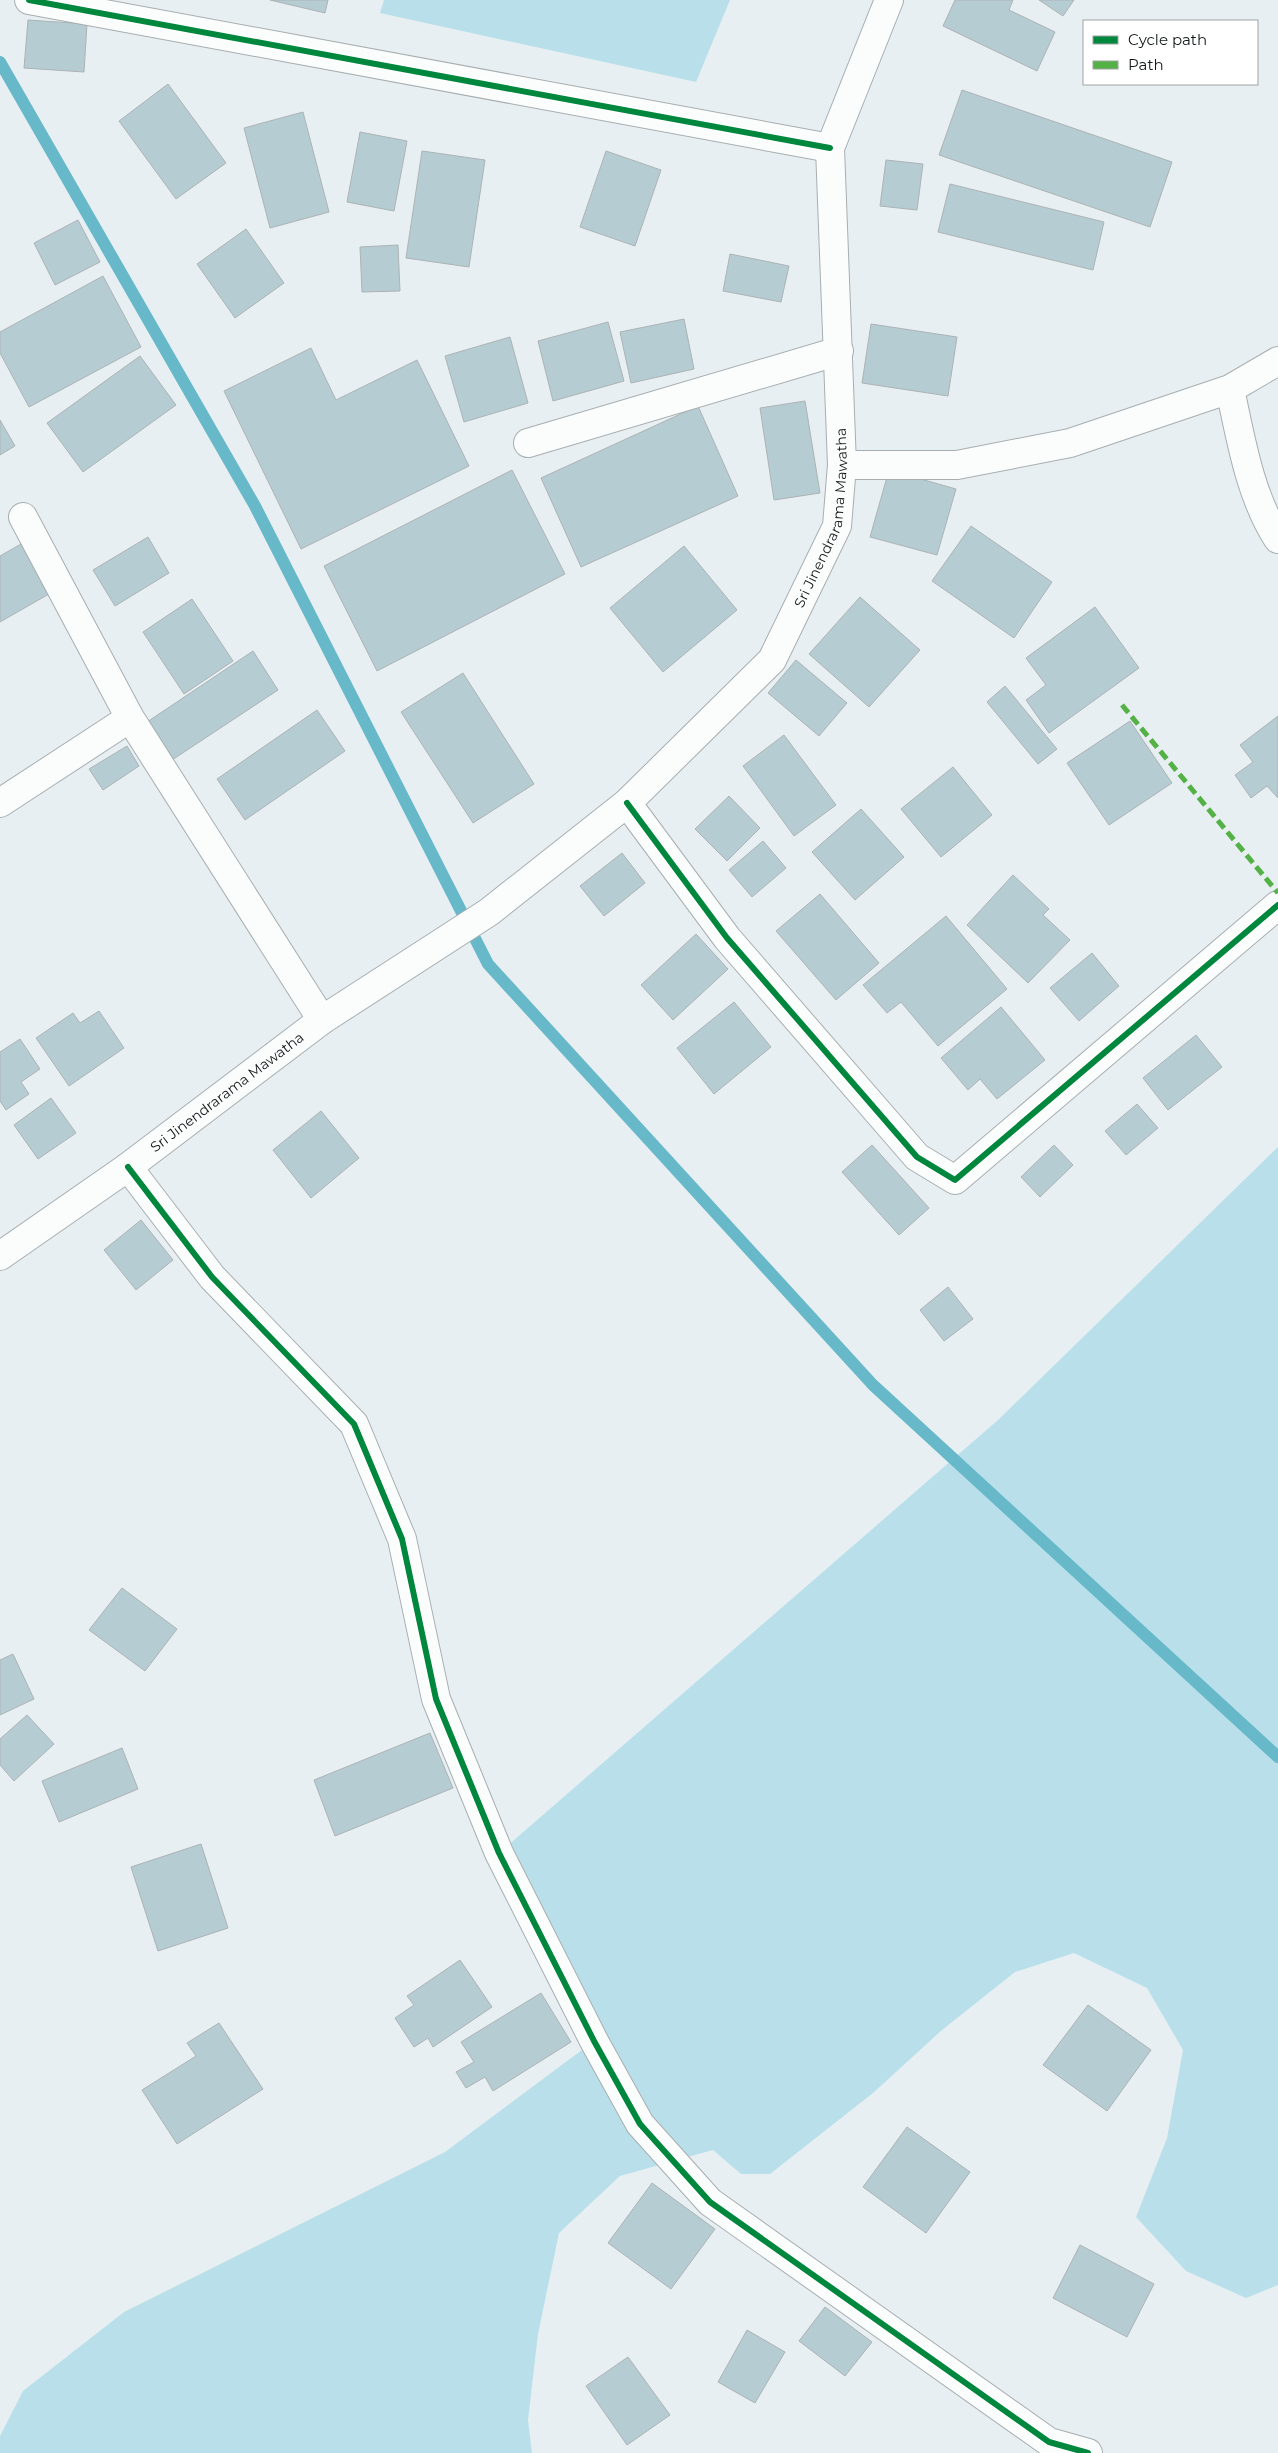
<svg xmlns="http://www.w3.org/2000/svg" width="1278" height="2453" font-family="Montserrat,sans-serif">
	<rect width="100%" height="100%" fill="#e7eff2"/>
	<path fill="#b9e0ea" d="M 384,0 L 730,0 L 696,82 L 380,13 Z
		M 1278,1147 L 1278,2285 L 1246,2298 L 1186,2271 L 1136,2217 L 1167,2138 L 1183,2050 L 1147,1988 L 1074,1953 L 1015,1972 L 942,2030 L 873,2093 L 770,2174 L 741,2174 L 713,2150 L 620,2176 L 559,2233 L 538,2334 L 528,2420 L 532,2453 L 0,2453 L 0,2436 L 23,2391 L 124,2312 L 445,2152 L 594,2041 L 499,1853 L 998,1420 Z"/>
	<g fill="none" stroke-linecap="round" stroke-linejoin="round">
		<path stroke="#67b8c9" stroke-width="12" d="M 0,62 L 255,506 L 488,964 L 873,1385 L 1278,1757"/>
	</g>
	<path fill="#b4ccd2" stroke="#adb3b5" d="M 270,0 L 328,0 L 325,13 Z
		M 955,0 L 1013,0 L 1009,10 L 1055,32 L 1037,71 L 943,26 Z
		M 1039,0 L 1074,0 L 1063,16 Z
		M 28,20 L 87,24 L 84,72 L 24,68 Z
		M 168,84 L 226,163 L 176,199 L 119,121 Z
		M 962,90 L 1172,162 L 1150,227 L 939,155 Z
		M 303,112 L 329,212 L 270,228 L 244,128 Z
		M 360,132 L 407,141 L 394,211 L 347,202 Z
		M 422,151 L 485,160 L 469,267 L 406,258 Z
		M 606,151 L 661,170 L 635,246 L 580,227 Z
		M 886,160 L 923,164 L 917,210 L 880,206 Z
		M 950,184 L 1104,222 L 1093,270 L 938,232 Z
		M 78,220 L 100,262 L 55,285 L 34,243 Z
		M 246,229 L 284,283 L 235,318 L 197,264 Z
		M 398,245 L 400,291 L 362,292 L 360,247 Z
		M 730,254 L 789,266 L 781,302 L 723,291 Z
		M 103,276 L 141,347 L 29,407 L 0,353 L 0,332 Z
		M 684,319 L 694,369 L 631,383 L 620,332 Z
		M 608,322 L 624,381 L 553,401 L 538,341 Z
		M 871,324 L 957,337 L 948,396 L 862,383 Z
		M 510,337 L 528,403 L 464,422 L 445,356 Z
		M 311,348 L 336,400 L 417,360 L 469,466 L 301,549 L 224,391 Z
		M 140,356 L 176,405 L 83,472 L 47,423 Z
		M 805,401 L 820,493 L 774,500 L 760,408 Z
		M 698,406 L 738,496 L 581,567 L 541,478 Z
		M 0,420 L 15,446 L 0,455 Z
		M 512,470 L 565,574 L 377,671 L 324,566 Z
		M 889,470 L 956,489 L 937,555 L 870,537 Z
		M 971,526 L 1052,582 L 1014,638 L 932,581 Z
		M 148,537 L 169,573 L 115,606 L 93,570 Z
		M 21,544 L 49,594 L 0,622 L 0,556 Z
		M 684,546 L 737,610 L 663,672 L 610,608 Z
		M 860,597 L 920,650 L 869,707 L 809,654 Z
		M 192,599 L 233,661 L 184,694 L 143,632 Z
		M 1095,607 L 1139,668 L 1049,733 L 1026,700 L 1046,685 L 1026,658 Z
		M 253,651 L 278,690 L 172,760 L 147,722 Z
		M 796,660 L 847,703 L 819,736 L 768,693 Z
		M 463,673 L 534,784 L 473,823 L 401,712 Z
		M 1005,686 L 1057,749 L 1038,764 L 987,702 Z
		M 317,710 L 345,751 L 245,820 L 217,779 Z
		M 1278,716 L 1278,798 L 1267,786 L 1251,798 L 1235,775 L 1253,762 L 1240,745 Z
		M 1130,721 L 1172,783 L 1109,825 L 1067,763 Z
		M 784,735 L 836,805 L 794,836 L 743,766 Z
		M 127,746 L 139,766 L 103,790 L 89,769 Z
		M 953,767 L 992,815 L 941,857 L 901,809 Z
		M 729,796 L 760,828 L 727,861 L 695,829 Z
		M 861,809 L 904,857 L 855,900 L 812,852 Z
		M 763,841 L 786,868 L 752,897 L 729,870 Z
		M 622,853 L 645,883 L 604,916 L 580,886 Z
		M 1013,875 L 1049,909 L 1043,915 L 1070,940 L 1028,983 L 967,925 Z
		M 820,894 L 879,963 L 836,1000 L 776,931 Z
		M 946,916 L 1007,989 L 938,1046 L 901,1002 L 887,1013 L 863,985 Z
		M 696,934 L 728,969 L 673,1020 L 641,985 Z
		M 1092,953 L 1119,986 L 1079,1021 L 1050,988 Z
		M 734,1002 L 771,1047 L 714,1094 L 677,1048 Z
		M 1001,1007 L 1045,1060 L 997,1099 L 980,1079 L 968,1090 L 941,1058 Z
		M 99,1011 L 124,1048 L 69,1086 L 36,1038 L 73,1013 L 80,1023 Z
		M 1196,1035 L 1222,1067 L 1168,1110 L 1143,1078 Z
		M 20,1039 L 40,1069 L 21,1082 L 29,1094 L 6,1110 L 0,1101 L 0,1052 Z
		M 51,1098 L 76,1133 L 38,1159 L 14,1125 Z
		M 1137,1104 L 1158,1128 L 1126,1155 L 1105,1131 Z
		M 321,1111 L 359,1158 L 311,1198 L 273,1150 Z
		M 872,1145 L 929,1208 L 899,1235 L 842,1172 Z
		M 1054,1145 L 1073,1165 L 1040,1197 L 1021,1177 Z
		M 141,1220 L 173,1260 L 136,1290 L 104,1250 Z
		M 948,1287 L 973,1319 L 944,1341 L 920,1310 Z
		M 122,1588 L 177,1629 L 145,1671 L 89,1630 Z
		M 13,1654 L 34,1699 L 0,1715 L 0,1660 Z
		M 27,1715 L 54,1744 L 14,1781 L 0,1765 L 0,1739 Z
		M 430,1733 L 453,1788 L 335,1836 L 314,1780 Z
		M 122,1748 L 138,1789 L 59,1822 L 42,1781 Z
		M 201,1844 L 228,1928 L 158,1951 L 131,1867 Z
		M 460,1960 L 492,2007 L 433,2047 L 428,2038 L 414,2047 L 395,2018 L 414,2005 L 407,1996 Z
		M 541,1993 L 571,2042 L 493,2091 L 485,2077 L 466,2088 L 456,2072 L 474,2062 L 461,2042 Z
		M 1088,2005 L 1151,2050 L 1107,2111 L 1043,2065 Z
		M 219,2023 L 263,2089 L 177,2144 L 142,2090 L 196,2056 L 187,2043 Z
		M 907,2127 L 970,2172 L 926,2233 L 863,2187 Z
		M 652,2183 L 715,2229 L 671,2289 L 608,2243 Z
		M 1080,2245 L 1154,2284 L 1127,2337 L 1053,2298 Z
		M 825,2307 L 872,2342 L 845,2376 L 799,2341 Z
		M 747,2330 L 785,2352 L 755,2403 L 718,2382 Z
		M 628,2357 L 670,2415 L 627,2445 L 586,2386 Z"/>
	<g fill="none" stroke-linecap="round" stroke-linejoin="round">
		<defs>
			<path id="minor" d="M 29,0 L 830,148
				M 1230,389 C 1241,440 1250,496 1278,539
				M 528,443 L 839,351
				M 842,465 L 957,465 L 1070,443 L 1230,389 L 1278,361
				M 23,517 L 130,718 L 322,1020
				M 0,803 L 130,718
				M 627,803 L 727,938 L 917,1157 L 955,1180 L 1278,905
				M 128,1167 L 212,1277 L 354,1424 L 402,1539 L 436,1699 L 499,1853 L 594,2041 L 640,2124 L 710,2202 L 1049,2442 L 1088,2453"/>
			<g id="major">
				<path id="s1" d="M 0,1256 L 128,1167 L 322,1020 L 489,912 L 627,803 L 772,660 L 837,526 L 842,465 L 830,148 L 889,0"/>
			</g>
		</defs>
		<use href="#minor" stroke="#a8aeb0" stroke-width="30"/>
		<use href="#major" stroke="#a8aeb0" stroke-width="30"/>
		<use href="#minor" stroke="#fbfdfd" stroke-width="28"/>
		<use href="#major" stroke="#fbfdfd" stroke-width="28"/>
		<path stroke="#54b145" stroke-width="5" stroke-dasharray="10 5" stroke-linecap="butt" d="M 1122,705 L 1278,893"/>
		<defs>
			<path id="cycleway" d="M 29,0 L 830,148
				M 627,803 L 727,938 L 917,1157 L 955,1180 L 1278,905
				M 128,1167 L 212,1277 L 354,1424 L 402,1539 L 436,1699 L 499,1853 L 594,2041 L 640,2124 L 710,2202 L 1049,2442 L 1088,2453"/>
		</defs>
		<use href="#cycleway" stroke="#fff" stroke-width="9"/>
		<use href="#cycleway" stroke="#00873e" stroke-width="6"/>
	</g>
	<g text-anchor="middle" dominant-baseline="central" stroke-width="5" stroke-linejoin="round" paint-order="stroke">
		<g font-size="14" fill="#121819" stroke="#fff">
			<text stroke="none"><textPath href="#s1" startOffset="1131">Sri Jinendrarama Mawatha</textPath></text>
			<text stroke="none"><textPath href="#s1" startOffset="280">Sri Jinendrarama Mawatha</textPath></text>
		</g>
	</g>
	<rect x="1083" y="20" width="175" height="65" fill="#ffffff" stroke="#a0a3a3"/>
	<rect x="1093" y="36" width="25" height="8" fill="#00873e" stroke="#a0a3a3"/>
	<text x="1128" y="45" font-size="15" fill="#121819">Cycle path</text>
	<rect x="1093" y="61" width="25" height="8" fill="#54b145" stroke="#a0a3a3"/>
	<text x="1128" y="70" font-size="15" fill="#121819">Path</text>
</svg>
